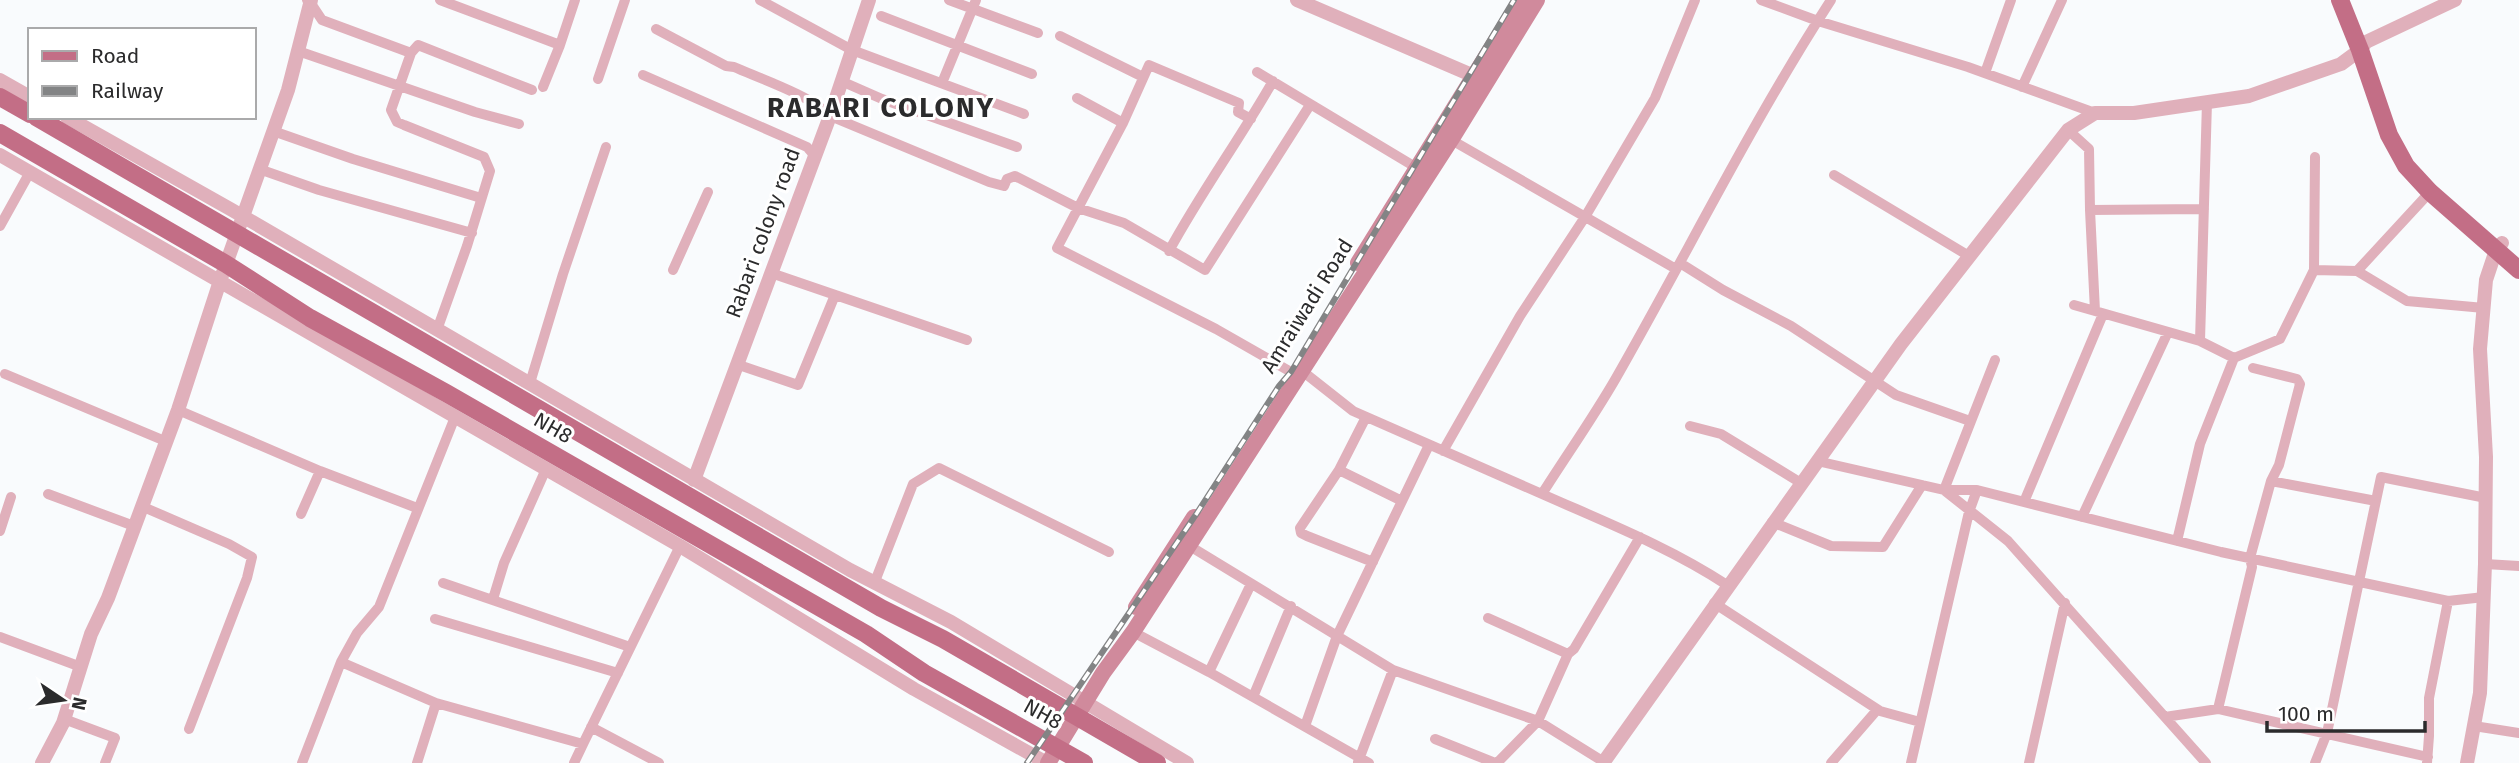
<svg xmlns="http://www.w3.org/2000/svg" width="2519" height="763" font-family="'Fira Sans',sans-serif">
	<rect width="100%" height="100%" fill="#f9fbfd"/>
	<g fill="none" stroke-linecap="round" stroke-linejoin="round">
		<path stroke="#e0b0bb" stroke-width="10" d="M 307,0 L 310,2 L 322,20 L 411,53
			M 440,0 L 560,45
			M 760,0 L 852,50 L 1024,114
			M 949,0 L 1038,33
			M 1761,0 L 1818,21 L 1968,67 L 2095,113
			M 881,16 L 1032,74
			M 656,29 L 726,66 L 734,67 C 759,78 814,97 830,116 L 989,182 L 1004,186 L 1007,179 L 1015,176 L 1078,208 L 1124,223 L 1205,270 L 1310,105
			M 1060,36 L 1143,77
			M 298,51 L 475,112 L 519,124
			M 1257,72 L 1417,168
			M 1985,73 L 2011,0
			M 643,75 L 807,147 L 814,155
			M 598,79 L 625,0
			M 841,81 L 882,99 L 1017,147
			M 942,83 L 976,0
			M 543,87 L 560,45 L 575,0
			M 2022,87 L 2062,0
			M 1077,98 L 1123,123
			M 1251,119 L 1238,112 L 1239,103 L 1149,65 L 1123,123 L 1057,248 L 1216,329 L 1291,372
			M 2068,130 L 2089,149 L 2090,210 L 2204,209
			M 273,131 L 353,159 L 481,198
			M 1448,138 L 1676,269
			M 259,169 L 319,190 L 472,233
			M 1834,175 L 1969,256
			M 2090,210 L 2095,311
			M 0,226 L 30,172
			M 1169,251 C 1201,192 1240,139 1273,81
			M 1680,263 L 1723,290 L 1791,326 L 1896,395 L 1970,421
			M 673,270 L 708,192
			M 2314,270 L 2315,157
			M 2357,271 L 2407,301 L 2484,308
			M 771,273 L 967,340
			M 2074,305 L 2200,341
			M 437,330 L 467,246 L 490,171 L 484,157 L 404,125 L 397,122 L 391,110 L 411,53 L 418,45 L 532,90
			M 2234,358 L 2280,339 L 2314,270 L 2357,271 L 2430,192
			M 1995,360 L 1944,490 L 2008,541 L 2206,763
			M 736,364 L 798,385 L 835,295
			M 1301,370 L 1353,411 L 1542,494 C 1566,456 1593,418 1616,378 C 1688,252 1752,122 1831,0
			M 5,374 L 165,441
			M 530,383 L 563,274 L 606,147
			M 178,410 L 320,471 L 417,508
			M 1366,417 L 1339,470 L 1300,528 L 1301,533 L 1307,536 L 1373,562
			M 1690,426 L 1721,434 L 1801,483
			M 1443,451 L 1520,316 L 1585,217 L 1655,98 L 1695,0
			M 1817,461 L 1944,490 L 1977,490 L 2221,552 L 2448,601 L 2484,597
			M 1339,470 L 1402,501
			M 2271,481 L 2376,501
			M 48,494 L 134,526
			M 1542,494 C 1605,522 1669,547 1727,585
			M 2024,502 L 2103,314
			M 141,506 L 229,544 L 252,557 L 247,578 L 189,729
			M 301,514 L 320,471
			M 2082,517 L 2168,332
			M 1772,522 L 1831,546 L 1883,547 L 1922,485
			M 0,531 L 11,497
			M 2177,541 L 2200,444 L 2234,358 L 2200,341 L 2207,102
			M 1188,545 L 1393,670 L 1538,721 L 1568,654 L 1574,649 L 1640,537
			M 2485,564 L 2519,566
			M 443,583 L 630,647
			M 874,584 L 913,484 L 939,468 L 1109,552
			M 493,599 L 504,563 L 546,469
			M 1714,603 L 1880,711 L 1920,722
			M 1488,618 L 1568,654
			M 435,619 L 618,673
			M 1133,632 L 1209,672 L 1369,763
			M 0,637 L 81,667
			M 341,662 L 357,633 L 379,607 L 455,417
			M 1209,672 L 1251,584
			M 1253,697 L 1291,606
			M 436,703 L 583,744 L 680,546
			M 2218,709 L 2252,567 L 2250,558 L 2271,481 L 2279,465 L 2300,384 L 2297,379 L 2253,368
			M 2165,717 L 2218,709 L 2428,757
			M 64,719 L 115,738 L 105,763
			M 1305,726 L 1337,636 L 1429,445
			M 2474,726 L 2519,733
			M 591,727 L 659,763
			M 1435,739 L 1495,763
			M 1358,762 L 1393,670
			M 302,763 L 341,662 L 436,703 L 417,763
			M 574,763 L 583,744
			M 1497,763 L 1538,721 L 1604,762
			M 1831,763 L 1877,710
			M 1911,763 L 1969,512 L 1977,490
			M 2029,763 L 2065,603
			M 2315,763 L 2327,733 L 2381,477 L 2486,498
			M 2427,763 L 2429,736 L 2429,698 L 2448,601"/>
		<path stroke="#e0b0bb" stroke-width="14" d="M 1297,0 L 1474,76
			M 0,80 L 30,97
			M 67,117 L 232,210 L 850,570 L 951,622 L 1187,763
			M 0,155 L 680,546 L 914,689 L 1047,763
			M 694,480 L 830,116 L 869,0
			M 42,763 L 63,723 L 91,634 L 108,598 L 178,410 L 220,281 L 288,90 L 311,0
			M 1603,763 L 1901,344 L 2068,130 L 2095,113 L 2134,113 L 2249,96 L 2341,64 L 2360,50 L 2366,42 L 2455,0
			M 2467,763 L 2480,693 L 2485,564 L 2486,457 L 2480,349 L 2486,280 L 2496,250 L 2502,243"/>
		<path stroke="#d08a9c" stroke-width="16" d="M 1358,263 L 1521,0
			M 1136,607 L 1194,517
			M 1048,763 L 1103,673 L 1133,632 L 1451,140 L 1537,0"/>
		<path stroke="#c36e86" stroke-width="18" d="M 2340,0 L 2360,50 L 2389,135 L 2406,166 L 2430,192 L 2519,270
			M 0,97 L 30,114
			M 36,117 L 881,608 L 943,639 L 1157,763
			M 0,133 L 226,264 L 310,318 L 446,393 L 866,634 L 924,673 L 1084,763"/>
		<defs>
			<path id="rail" d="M 1027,763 L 1197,513 L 1279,386 L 1291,372 L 1514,0"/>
		</defs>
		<use href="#rail" stroke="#838485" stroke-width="6"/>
		<use href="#rail" stroke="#fff" stroke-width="3.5" stroke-dasharray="10" stroke-linecap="butt"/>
	</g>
	<g text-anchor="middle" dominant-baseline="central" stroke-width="6" stroke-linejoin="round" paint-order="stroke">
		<g font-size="21" fill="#2b2b2c" stroke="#fff">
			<text transform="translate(763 233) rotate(-70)">Rabari colony road</text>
			<text transform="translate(1307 306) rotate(-58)">Amraiwadi Road</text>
			<text transform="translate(553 428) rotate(30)">NH8</text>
			<text transform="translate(1043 714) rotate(29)">NH8</text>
		</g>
		<g font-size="28" font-weight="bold" letter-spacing="2" fill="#2b2b2c" stroke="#fff">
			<text x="881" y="107">RABARI COLONY</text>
		</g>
	</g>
	<rect x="28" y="28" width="228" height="91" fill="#ffffff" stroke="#aaaaab" stroke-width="2"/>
	<rect x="42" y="51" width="35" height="10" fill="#c36e86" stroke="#aaaaab" stroke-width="2"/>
	<text x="91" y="63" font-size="21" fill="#2b2b2c">Road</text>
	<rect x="42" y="86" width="35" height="10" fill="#838485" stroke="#aaaaab" stroke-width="2"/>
	<text x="91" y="98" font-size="21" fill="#2b2b2c">Railway</text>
	<g transform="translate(63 700) rotate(103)" stroke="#ffffff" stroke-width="5" paint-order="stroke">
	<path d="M0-5L12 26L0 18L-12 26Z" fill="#2b2b2c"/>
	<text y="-10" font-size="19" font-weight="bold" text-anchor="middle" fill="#2b2b2c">N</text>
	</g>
	<path d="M2267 721v10h158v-10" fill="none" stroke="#2b2b2c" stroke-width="3.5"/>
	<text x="2278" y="721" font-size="21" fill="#2b2b2c" stroke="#ffffff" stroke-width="5" paint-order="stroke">100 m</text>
</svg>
